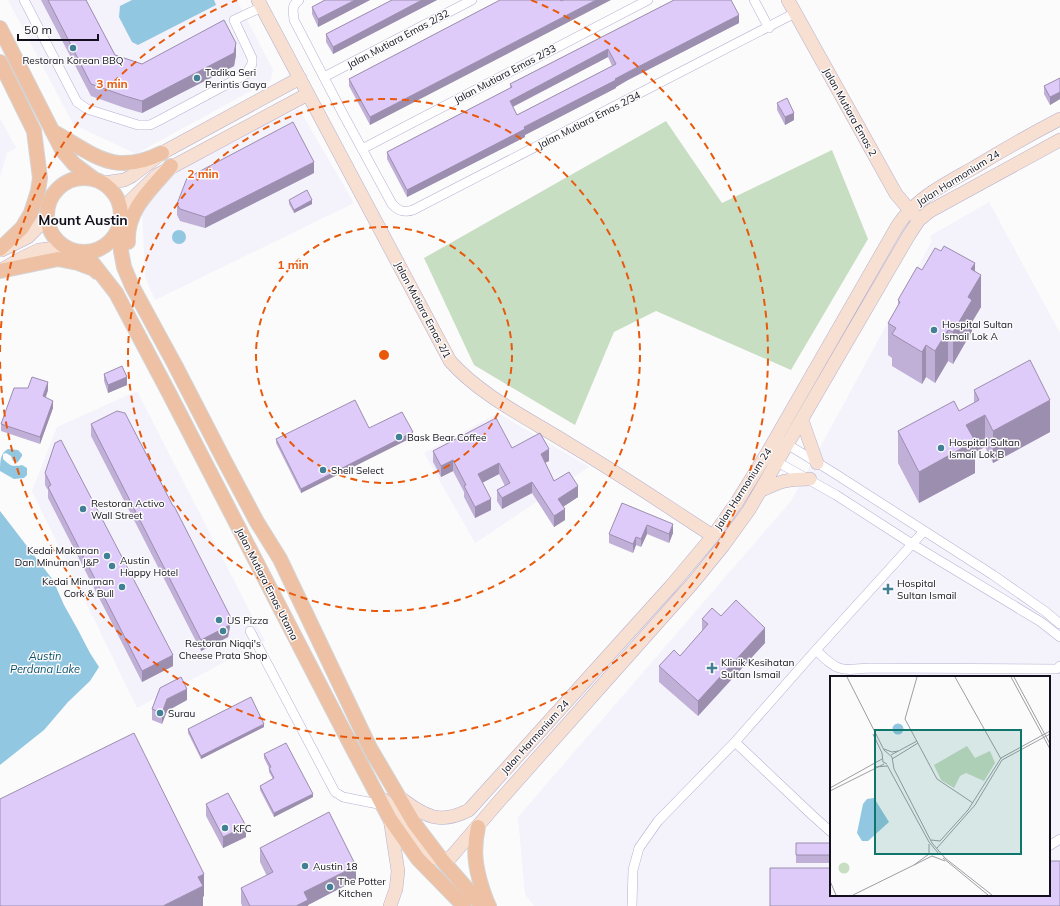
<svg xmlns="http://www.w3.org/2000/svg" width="1060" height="906" font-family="Mulish,sans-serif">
	<rect width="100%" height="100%" fill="#fbfbfb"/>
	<path fill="#f4f2fb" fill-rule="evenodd" d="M 8,0 L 237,0 L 273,70 L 271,80 L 136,154 L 73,124 Z
		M 299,109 L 354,203 L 155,300 L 145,277 L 142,210 L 184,164 Z
		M 0,118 L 16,148 L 7,153 L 0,177 Z
		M 989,202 L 1060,333 L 1060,906 L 534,906 L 525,894 L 518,817 L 791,501 L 932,241 L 930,236 ZM 831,677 L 1049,677 L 1049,895 L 831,895 Z
		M 137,391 L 265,641 L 137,708 L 32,491 L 57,427 Z
		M 498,413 L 589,467 L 475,543 L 424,453 Z"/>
	<path fill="#c8dec2" d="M 666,121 L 722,203 L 832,150 L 868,239 L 791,370 L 656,311 L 614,332 L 575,425 L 474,365 L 424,258 Z"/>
	<path fill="#92c7e1" d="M 132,0 L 214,0 L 216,5 L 138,45 L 132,42 L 119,17 L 120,6 Z
		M172 237a7 7 0 1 1 14 0a7 7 0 1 1-14 0Z
		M 8,449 L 18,450 L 22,454 L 22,456 L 18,462 L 13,461 L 11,456 L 6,453 L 3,454 L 3,459 C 11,466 11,467 22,465 L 27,468 L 27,475 L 24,478 L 14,479 L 0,471 C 0,462 0,453 8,449 Z
		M 0,511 L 53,580 L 64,605 L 78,630 L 90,653 L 99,667 L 90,681 L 68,702 L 44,730 L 0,765 Z"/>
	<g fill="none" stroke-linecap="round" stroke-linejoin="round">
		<defs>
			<path id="street" d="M 24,0 L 77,102 L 87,109 L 138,125 L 150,125 L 160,120 L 246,74 L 252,64 L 252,58 L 234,20 L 262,7
				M 299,0 L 294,5 L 293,10 L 294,20 L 343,114 L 392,204 C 398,211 404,213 413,210 L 795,13
				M 754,0 L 769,28
				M 324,77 L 472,0
				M 362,149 L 648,0
				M 782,441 L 834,473 L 993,575 L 1046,612 L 1060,624
				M 772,459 L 836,495 L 912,544 L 1041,622 L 1060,637
				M 250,631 L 335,792 L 343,797 L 383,805
				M 816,650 C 837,671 839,671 869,668 L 1057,669 L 1060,666
				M 831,832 L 812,815 L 735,742 L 816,650 L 924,531
				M 1049,846 L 1060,839
				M 632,906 L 633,870 L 639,848 L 658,821 L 735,742"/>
			<path id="secondary" d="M 258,0 L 450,361 C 481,396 529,419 569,444 C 618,473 665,505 713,536
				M 788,0 L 896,194 L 915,216
				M 103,183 L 124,180 L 132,176 L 162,153 L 300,78
				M 122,212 L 132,199 L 157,175 L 308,94
				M 2,250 L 28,237 L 38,227 L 47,215
				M 3,269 L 22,258 L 39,250 L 65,247
				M 802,420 L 817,463
				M 760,491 C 781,481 786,479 810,479
				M 399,797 C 424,815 438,826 469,810 L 671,586 L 713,536 L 737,502 L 766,455 L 898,225 C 917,197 947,183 975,167 C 1003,150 1031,134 1060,119
				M 384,800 L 387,803 L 423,853 C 432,859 440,860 451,857 L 501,799 L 692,584 L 723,546 L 749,510 L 760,491 L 909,235 L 919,220 L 930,211 L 1060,140
				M 390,819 L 398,871 L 396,889 L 390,906"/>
			<path id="primary" d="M 0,28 L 62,150 L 74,164 L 94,179
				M 0,62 L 34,131 L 40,178 L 38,191 L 31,213 L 22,228 L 0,249
				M 52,131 C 94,154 113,177 162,153
				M47 215a37 37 0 1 1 74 0a37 37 0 1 1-74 0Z
				M 120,225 L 121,251 L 124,267 L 132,286 L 175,365 L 224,460 L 257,522 L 280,559 L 370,748 L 414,823 L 442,860 L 482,906
				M 128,242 C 126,210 152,188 171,166
				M 84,252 L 116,293 L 169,393 L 354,751 L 390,819 L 418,859 L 464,906
				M 0,271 L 58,259 L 78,263 L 94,269 L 97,272
				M 478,827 C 473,850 475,866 482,888 C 484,894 486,901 489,906"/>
		</defs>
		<use href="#street" stroke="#b5b0d3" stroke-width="10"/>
		<use href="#secondary" stroke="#b5b0d3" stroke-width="14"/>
		<use href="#primary" stroke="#d4d4d6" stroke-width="16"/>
		<use href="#street" stroke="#fff" stroke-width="9"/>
		<use href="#secondary" stroke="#f7e0d2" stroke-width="13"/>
		<use href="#primary" stroke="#eec1a4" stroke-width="14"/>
	</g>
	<path fill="#c0afd6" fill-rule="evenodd" d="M 41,0 L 86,0 L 115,55 L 142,64 L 236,55 L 234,66 L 142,113 L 125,108 L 91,96 Z
		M 325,0 L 370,0 L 318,27 L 312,14 L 312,7 Z
		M 392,0 L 437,0 L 333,54 L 326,42 L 326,34 Z
		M 500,0 L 370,125 L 349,86 L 349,79 Z
		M 674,0 L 739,23 L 628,80 L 616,87 L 616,88 L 525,135 L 525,137 L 407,197 L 387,159 L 387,152 L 510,88 L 510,84 ZM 608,57 L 612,66 L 517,115 L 513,107 Z
		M 1060,78 L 1060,99 L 1050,105 L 1044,94 L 1044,86 Z
		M 777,103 L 794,120 L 785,125 L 777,110 Z
		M 314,173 L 205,228 L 180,221 L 177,215 L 177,204 Z
		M 289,200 L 312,204 L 294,213 L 289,204 Z
		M 941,251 L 975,271 L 981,307 L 972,322 L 972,331 L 953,364 L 948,361 L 935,383 L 926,377 L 922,384 L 892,366 L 892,358 L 888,355 L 888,323 L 898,306 L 898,300 L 922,270 Z
		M 104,374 L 127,385 L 108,393 L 104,381 Z
		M 48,390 L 46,397 L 53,408 L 40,444 L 1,431 L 1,424 Z
		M 974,390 L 1050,432 L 993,463 L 985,447 L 975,452 L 975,473 L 919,503 L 898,463 L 898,431 L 959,411 L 974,403 Z
		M 91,424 L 230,627 L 228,637 L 201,651 L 91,436 Z
		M 369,428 L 413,437 L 301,493 L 276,443 L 276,439 Z
		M 512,448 L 549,461 L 545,462 L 554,481 L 578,497 L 563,507 L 565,520 L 554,527 L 532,493 L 502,509 L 497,501 L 497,490 L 505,486 L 499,474 L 482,483 L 491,510 L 475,518 L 464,497 L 464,492 L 453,471 L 441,477 L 433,462 L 433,451 Z
		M 45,473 L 173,666 L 142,682 L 48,498 L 48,490 L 45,485 Z
		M 622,503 L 673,533 L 669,543 L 647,534 L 641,547 L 636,545 L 633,553 L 609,543 L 609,534 Z
		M 721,616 L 765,643 L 698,716 L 659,682 L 659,666 L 680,656 L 702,631 L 702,619 Z
		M 187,700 L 167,711 L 162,724 L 152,720 L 152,709 Z
		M 264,727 L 201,759 L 188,733 L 188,729 Z
		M 264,754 L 313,797 L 274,817 L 260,790 L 260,786 L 273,779 L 269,772 L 269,768 L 264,758 Z
		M 206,804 L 246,837 L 223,848 L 206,816 Z
		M 796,843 L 831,843 L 831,863 L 796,863 Z
		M 260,848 L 356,880 L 308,905 L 308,906 L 242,906 L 241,903 L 241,888 L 267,876 L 260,862 Z"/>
	<path fill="#9c8eae" d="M 355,0 L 370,0 L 318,27 L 318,19 Z
		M 422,0 L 437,0 L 333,54 L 333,47 Z
		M 596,0 L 611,0 L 370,125 L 370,117 Z
		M 739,15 L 739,23 L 628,80 L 616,87 L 616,88 L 525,135 L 525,137 L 407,197 L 407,190 L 615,79 Z
		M 236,43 L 236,55 L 234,66 L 142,113 L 142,101 Z
		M 608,49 L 608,57 L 510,108 L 510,101 Z
		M 1060,92 L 1060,99 L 1050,105 L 1050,97 Z
		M 794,113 L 794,120 L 785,125 L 785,117 Z
		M 314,162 L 314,173 L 205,228 L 205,217 Z
		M 312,200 L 312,204 L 294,213 L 294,210 Z
		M 975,263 L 975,285 L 981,275 L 981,307 L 972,322 L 972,331 L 953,364 L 953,332 L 971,269 Z
		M 948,330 L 948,361 L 935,383 L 935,351 Z
		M 926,345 L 926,377 L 922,384 L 922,352 Z
		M 127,377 L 127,385 L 108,393 L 108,385 Z
		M 48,382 L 48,390 L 43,404 L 43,396 Z
		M 1050,400 L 1050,432 L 993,463 L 993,431 Z
		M 53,401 L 53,408 L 40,444 L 40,437 Z
		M 985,415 L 985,447 L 975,452 L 975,473 L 919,503 L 919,472 L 966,425 Z
		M 413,432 L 413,437 L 301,493 L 301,489 Z
		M 549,449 L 549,461 L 541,465 L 541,454 Z
		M 453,460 L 453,471 L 441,477 L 441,466 Z
		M 499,463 L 499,474 L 478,485 L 478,474 Z
		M 532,482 L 532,493 L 502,509 L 502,498 Z
		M 578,486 L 578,497 L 558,510 L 558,499 Z
		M 491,499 L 491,510 L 475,518 L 475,507 Z
		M 565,509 L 565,520 L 554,527 L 554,516 Z
		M 673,524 L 673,533 L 669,543 L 669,534 Z
		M 647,525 L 647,534 L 641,547 L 641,539 Z
		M 636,537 L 636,545 L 633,553 L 633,544 Z
		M 230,616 L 230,627 L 228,637 L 201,651 L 201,640 Z
		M 765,628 L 765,643 L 698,716 L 698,701 Z
		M 173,655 L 173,666 L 142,682 L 142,671 Z
		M 187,689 L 187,700 L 167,711 L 162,724 L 162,713 L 167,699 Z
		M 264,724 L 264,727 L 201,759 L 201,756 Z
		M 313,794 L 313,797 L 274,817 L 274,813 Z
		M 246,826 L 246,837 L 223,848 L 223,837 Z
		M 356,866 L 356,880 L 308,905 L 308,906 L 296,906 L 304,892 Z
		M 204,874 L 204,896 L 203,897 L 203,906 L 163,906 L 198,877 Z"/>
	<path fill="#dfcbf9" stroke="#9c8eae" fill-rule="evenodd" d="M 48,0 L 86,0 L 115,55 L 142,64 L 224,20 L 236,43 L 234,53 L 142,101 L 125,96 L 91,84 Z
		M 325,0 L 355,0 L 318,19 L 312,7 Z
		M 392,0 L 422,0 L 333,47 L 326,34 Z
		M 500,0 L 560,0 L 561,1 L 564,0 L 596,0 L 370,117 L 349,79 Z
		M 674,0 L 731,0 L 739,15 L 628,72 L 615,79 L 616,80 L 524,127 L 525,129 L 407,190 L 387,152 L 512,87 L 510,84 ZM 608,49 L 616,64 L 517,115 L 510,101 Z
		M 1060,78 L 1060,92 L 1050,97 L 1044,86 Z
		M 787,98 L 794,113 L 785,117 L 777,103 Z
		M 293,122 L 314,162 L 205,217 L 180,209 L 177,204 L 187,178 Z
		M 307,190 L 312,200 L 294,210 L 289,200 Z
		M 944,246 L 975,263 L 971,269 L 981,275 L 968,297 L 972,300 L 953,332 L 948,330 L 935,351 L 926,345 L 922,352 L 892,334 L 896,328 L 888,323 L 900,302 L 898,300 L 917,267 L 922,270 L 935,248 L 941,251 Z
		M 1030,360 L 1050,400 L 993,431 L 985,415 L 966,425 L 975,441 L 919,472 L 898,431 L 954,401 L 959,411 L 979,400 L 974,390 Z
		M 122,366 L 127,377 L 108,385 L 104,374 Z
		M 32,377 L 48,382 L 43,396 L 53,401 L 40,437 L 1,424 L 14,388 L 28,388 Z
		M 355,400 L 369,428 L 402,412 L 413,432 L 301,489 L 276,439 Z
		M 117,411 L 125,413 L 173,506 L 174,506 L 230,616 L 228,626 L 201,640 L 91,424 Z
		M 496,418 L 512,448 L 540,433 L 549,449 L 541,454 L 554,481 L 569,472 L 578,486 L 558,499 L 565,509 L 554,516 L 532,482 L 502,498 L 497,490 L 510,483 L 499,463 L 478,474 L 491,499 L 475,507 L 464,486 L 466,485 L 453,460 L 441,466 L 433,451 Z
		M 61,440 L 173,655 L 142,671 L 48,487 L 51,485 L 45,473 L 55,443 Z
		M 622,503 L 673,524 L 669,534 L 647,525 L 641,539 L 636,537 L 633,544 L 609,534 Z
		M 736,600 L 765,628 L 698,701 L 659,666 L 674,650 L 680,656 L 708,624 L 702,619 L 712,608 L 721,616 Z
		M 181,677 L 187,689 L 167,699 L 162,713 L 152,709 L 160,688 Z
		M 251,697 L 264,724 L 201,756 L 188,729 Z
		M 134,733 L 204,874 L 198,877 L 203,886 L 163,906 L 0,906 L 0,799 Z
		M 286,743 L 313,794 L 274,813 L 260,786 L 274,778 L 269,768 L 271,767 L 264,754 Z
		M 228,793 L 246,826 L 223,837 L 206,804 Z
		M 329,812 L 356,866 L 304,892 L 308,900 L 296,906 L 250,906 L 241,888 L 273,872 L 260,848 Z
		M 796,843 L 831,843 L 831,855 L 796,855 Z
		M 1049,861 L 1060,861 L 1060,906 L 770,906 L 770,868 L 831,868 L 831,895 L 1049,895 Z"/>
	<g fill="none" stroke="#e8590c" stroke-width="2" stroke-dasharray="7 5">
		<circle cx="384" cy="355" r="128"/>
		<circle cx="384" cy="355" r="256"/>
		<path d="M0 352A384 384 0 0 1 237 0M531 0A384 384 0 1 1 0 358"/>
	</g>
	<g fill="#428096" stroke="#fbfbfb" stroke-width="1.5">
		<circle cx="73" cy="48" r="4"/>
		<circle cx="197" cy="78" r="4"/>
		<circle cx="934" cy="330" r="4"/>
		<circle cx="399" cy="437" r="4"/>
		<circle cx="941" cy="448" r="4"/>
		<circle cx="323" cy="470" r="4"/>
		<circle cx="83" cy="509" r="4"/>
		<circle cx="107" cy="556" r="4"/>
		<circle cx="112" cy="566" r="4"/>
		<circle cx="122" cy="587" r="4"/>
		<path d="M886 583h4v4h4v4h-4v4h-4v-4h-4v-4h4z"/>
		<circle cx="219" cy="620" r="4"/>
		<circle cx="223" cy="631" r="4"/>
		<path d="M710 662h4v4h4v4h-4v4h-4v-4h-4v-4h4z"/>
		<circle cx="160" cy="713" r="4"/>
		<circle cx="225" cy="828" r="4"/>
		<circle cx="305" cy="866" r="4"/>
		<circle cx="330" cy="887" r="4"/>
	</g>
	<g text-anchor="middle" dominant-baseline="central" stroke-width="3" stroke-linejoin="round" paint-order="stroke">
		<g font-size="10" fill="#12101c" stroke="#fbfbfb">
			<text transform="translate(398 39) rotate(-28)">Jalan Mutiara Emas 2/32</text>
			<text transform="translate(505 74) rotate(-28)">Jalan Mutiara Emas 2/33</text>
			<text transform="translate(850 112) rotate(61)">Jalan Mutiara Emas 2</text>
			<text transform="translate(589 120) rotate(-27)">Jalan Mutiara Emas 2/34</text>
			<text transform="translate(958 178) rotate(-32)">Jalan Harmonium 24</text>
			<text transform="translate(423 310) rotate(62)">Jalan Mutiara Emas 2/1</text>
			<text transform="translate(743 489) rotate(-57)">Jalan Harmonium 24</text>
			<text transform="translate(267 584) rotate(63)">Jalan Mutiara Emas Utama</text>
			<text transform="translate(535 737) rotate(-48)">Jalan Harmonium 24</text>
		</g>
		<g font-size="10" fill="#12101c" stroke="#fbfbfb" text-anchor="start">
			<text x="73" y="60" text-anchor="middle">Restoran Korean BBQ</text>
			<text x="205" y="72">Tadika Seri<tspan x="205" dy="12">Perintis Gaya</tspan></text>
			<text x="942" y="324">Hospital Sultan<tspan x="942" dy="12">Ismail Lok A</tspan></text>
			<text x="407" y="437">Bask Bear Coffee</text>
			<text x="949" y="442">Hospital Sultan<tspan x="949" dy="12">Ismail Lok B</tspan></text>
			<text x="331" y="470">Shell Select</text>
			<text x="91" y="503">Restoran Activo<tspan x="91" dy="12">Wall Street</tspan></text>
			<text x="99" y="550" text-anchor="end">Kedai Makanan<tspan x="99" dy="12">Dan Minuman J&amp;P</tspan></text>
			<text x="120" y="560">Austin<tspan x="120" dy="12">Happy Hotel</tspan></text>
			<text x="114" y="581" text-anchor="end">Kedai Minuman<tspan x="114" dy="12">Cork &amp; Bull</tspan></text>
			<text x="897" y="583">Hospital<tspan x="897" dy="12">Sultan Ismail</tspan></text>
			<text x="227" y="620">US Pizza</text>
			<text x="223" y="643" text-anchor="middle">Restoran Niqqi's<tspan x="223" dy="12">Cheese Prata Shop</tspan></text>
			<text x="721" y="662">Klinik Kesihatan<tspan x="721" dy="12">Sultan Ismail</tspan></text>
			<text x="168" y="713">Surau</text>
			<text x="233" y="828">KFC</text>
			<text x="313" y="866">Austin 18</text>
			<text x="338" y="881">The Potter<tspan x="338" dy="12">Kitchen</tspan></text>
		</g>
		<g font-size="11" font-style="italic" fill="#0b516c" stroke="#fbfbfb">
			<text x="45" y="656">Austin<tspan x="45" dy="13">Perdana Lake</tspan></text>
		</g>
		<g font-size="14" font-weight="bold" fill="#12101c" stroke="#fbfbfb">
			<text x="83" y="220">Mount Austin</text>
		</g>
	</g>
	<g transform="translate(830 676)">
		<rect width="220" height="220" fill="#fbfbfb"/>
		<path d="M 137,70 L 145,82 L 160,75 L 165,87 L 154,105 L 136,97 L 130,100 L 124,112 L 111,104 L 104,89 ZM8.5 192a5.5 5.5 0 1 1 11 0a5.5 5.5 0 1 1-11 0Z" fill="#c8dec2"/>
		<path d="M62.5 53a5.5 5.5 0 1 1 11 0a5.5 5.5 0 1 1-11 0ZM 44,122 L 59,146 L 38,165 L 32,165 L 27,157 L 33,128 L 37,123 Z" fill="#92c7e1"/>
		<path fill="none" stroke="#9e9da2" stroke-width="1" d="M 17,1 L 54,74 L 62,81 L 64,93 L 102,167 L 115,182 L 162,219M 87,1 L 75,43 L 107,103 L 143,127M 125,1 L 171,83M 181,1 L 220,73M 184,1 L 220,68M 43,58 L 52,77 L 53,86 L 57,88M 54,73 L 62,76 L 68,75M 61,79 L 87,65M 62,83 L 88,67M 57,89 L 99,166 L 109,178M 45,91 L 57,90M 0,112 L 52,83M 0,115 L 54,88M 101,164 L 110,165 L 138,134 L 171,82 L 220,55M 107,172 L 145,129 L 172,84 L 220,58M 113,182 L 158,219M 84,189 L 102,180 L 115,185M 0,205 L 6,219M 23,219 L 84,189 L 99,178 L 99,168"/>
		<path fill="#0f766e" fill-opacity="0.15" stroke="#0f766e" stroke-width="2" d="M 45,54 L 191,54 L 191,178 L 45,178 Z"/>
		<rect width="220" height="220" fill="none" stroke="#12101c" stroke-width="2"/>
	</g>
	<circle cx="384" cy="355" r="6" fill="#e8590c" stroke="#fbfbfb" stroke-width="2"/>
	<g font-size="12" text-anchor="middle" font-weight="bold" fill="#e8590c" stroke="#fbfbfb" stroke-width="3" stroke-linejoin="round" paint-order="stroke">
		<text x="112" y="88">3 min</text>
		<text x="203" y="178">2 min</text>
		<text x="293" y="269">1 min</text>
	</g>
	<path d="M18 34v6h80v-6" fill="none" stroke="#12101c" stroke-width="2"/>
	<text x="24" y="34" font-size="12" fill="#12101c" stroke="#fbfbfb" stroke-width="3" paint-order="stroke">50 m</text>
</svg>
